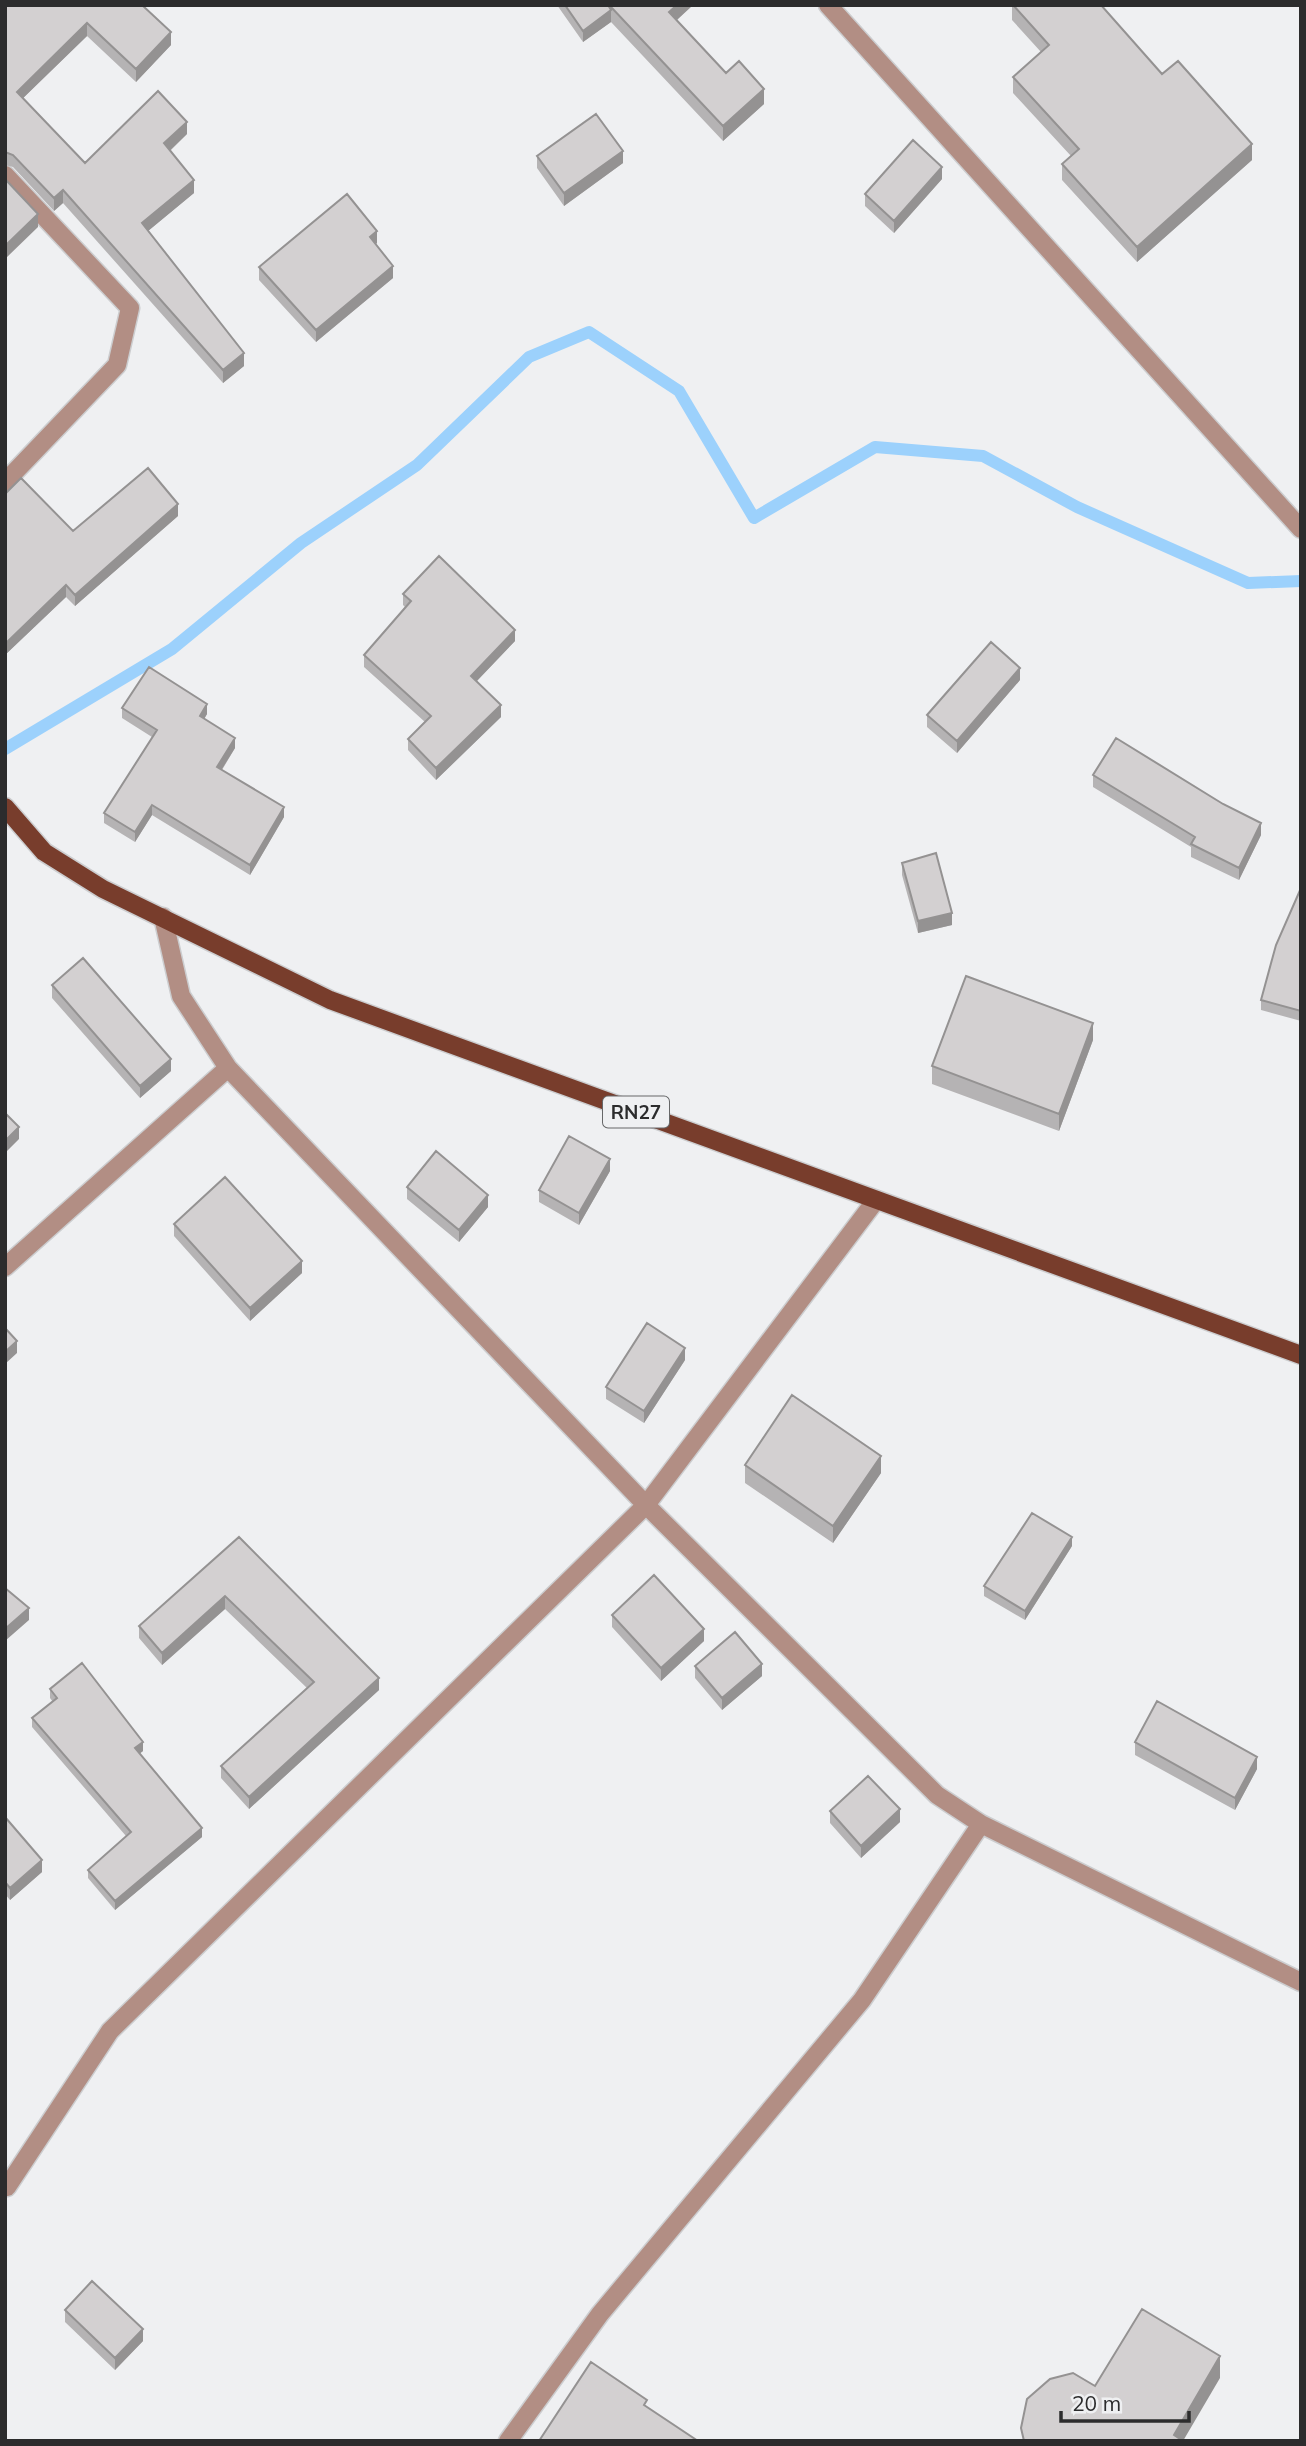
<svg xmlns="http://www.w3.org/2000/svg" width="1306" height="2446" font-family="Mulish,sans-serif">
	<rect width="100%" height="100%" fill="#eff0f2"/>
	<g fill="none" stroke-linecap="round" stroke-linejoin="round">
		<path stroke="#9cd1fc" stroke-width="12" d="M 5,749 L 172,649 L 301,543 L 417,465 L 529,357 L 589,332 L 679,391 L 754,518 L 875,447 L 983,456 L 1077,507 L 1248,583 L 1301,581"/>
		<defs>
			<path id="minor" d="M 828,5 L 1301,529
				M 5,175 L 130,308 L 117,365 L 5,482
				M 163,917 L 181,996 L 228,1068 L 646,1505 L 937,1795 L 981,1824 L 1301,1982
				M 5,1267 L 228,1068
				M 7,2187 L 110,2031 L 646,1505 L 876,1200
				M 508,2441 L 600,2314 L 862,2000 L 981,1824"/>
			<path id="major" d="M 5,807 L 44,852 L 103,889 L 330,1000 L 1301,1355"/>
		</defs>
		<use href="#minor" stroke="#cccdcf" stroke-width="21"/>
		<use href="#major" stroke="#cccdcf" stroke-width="21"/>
		<use href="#minor" stroke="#b28e84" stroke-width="18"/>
		<use href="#major" stroke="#783d2c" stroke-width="18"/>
	</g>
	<path fill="#b5b3b4" d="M 5,5 L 142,5 L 171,45 L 136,82 L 87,36 L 23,98 L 85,163 L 187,134 L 170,151 L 194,193 L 148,231 L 244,366 L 223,383 L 63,203 L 54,211 L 13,167 L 5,165 Z
		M 557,5 L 608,5 L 611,9 L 611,7 L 693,5 L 677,20 L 726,73 L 764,104 L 723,141 L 611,22 L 583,42 Z
		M 1012,5 L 1101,5 L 1162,74 L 1252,160 L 1137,262 L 1062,180 L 1062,164 L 1071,156 L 1013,93 L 1013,77 L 1041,52 L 1012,20 Z
		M 537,156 L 623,163 L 564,206 L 537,168 Z
		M 942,179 L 894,233 L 865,206 L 865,194 Z
		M 377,243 L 376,244 L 393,278 L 316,342 L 259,280 L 259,267 Z
		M 5,494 L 73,531 L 178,516 L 75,606 L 66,597 L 5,655 Z
		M 403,594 L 515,641 L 477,681 L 501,717 L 436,780 L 408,750 L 408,739 L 425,722 L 364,667 L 364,655 L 405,607 L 403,605 Z
		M 1020,680 L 957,753 L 927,727 L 927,715 Z
		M 122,708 L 207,714 L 204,719 L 235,748 L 222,770 L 284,817 L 250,875 L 152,815 L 135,842 L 104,823 L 104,813 L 152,737 L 122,718 Z
		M 1093,775 L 1261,835 L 1239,880 L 1191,857 L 1191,847 L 1093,787 Z
		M 902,863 L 952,925 L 918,933 L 902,875 Z
		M 1301,888 L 1301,1021 L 1261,1010 L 1261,1000 Z
		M 52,985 L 171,1071 L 140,1098 L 52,998 Z
		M 1093,1040 L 1059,1131 L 932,1084 L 932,1066 Z
		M 610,1171 L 579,1225 L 539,1202 L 539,1190 Z
		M 407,1187 L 488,1207 L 459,1242 L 407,1199 Z
		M 174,1224 L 302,1273 L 250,1321 L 174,1236 Z
		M 685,1360 L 644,1423 L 606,1399 L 606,1387 Z
		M 745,1465 L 881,1473 L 833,1543 L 745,1483 Z
		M 239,1537 L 379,1690 L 249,1809 L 221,1778 L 221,1766 L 307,1688 L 225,1609 L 162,1665 L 139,1638 L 139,1626 Z
		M 1072,1546 L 1025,1620 L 984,1596 L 984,1586 Z
		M 612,1615 L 704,1641 L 661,1681 L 612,1627 Z
		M 695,1666 L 762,1676 L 722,1710 L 695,1678 Z
		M 50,1689 L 143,1751 L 139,1754 L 202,1837 L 115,1910 L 88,1878 L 88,1870 L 126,1836 L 32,1727 L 32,1718 L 53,1702 L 50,1698 Z
		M 1135,1742 L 1257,1769 L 1235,1810 L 1135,1755 Z
		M 830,1811 L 900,1822 L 861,1858 L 830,1823 Z
		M 5,1817 L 42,1872 L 10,1900 L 5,1894 Z
		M 65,2310 L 143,2341 L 115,2370 L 65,2322 Z"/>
	<path fill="#949292" d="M 677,5 L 693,5 L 669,27 L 669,12 Z
		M 611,10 L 611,22 L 583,42 L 583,31 Z
		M 87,23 L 87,36 L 17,104 L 17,92 Z
		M 171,32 L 171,45 L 136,82 L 136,69 Z
		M 764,89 L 764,104 L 723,141 L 723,126 Z
		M 187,122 L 187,134 L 164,156 L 164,143 Z
		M 1252,144 L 1252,160 L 1137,262 L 1137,247 Z
		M 623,151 L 623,163 L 564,206 L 564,193 Z
		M 942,167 L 942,179 L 894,233 L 894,221 Z
		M 194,180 L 194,193 L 142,236 L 142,223 Z
		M 63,190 L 63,203 L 54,211 L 54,198 Z
		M 38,214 L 38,227 L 5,259 L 5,246 Z
		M 377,231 L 377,243 L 370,249 L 370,237 Z
		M 393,266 L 393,278 L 316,342 L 316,330 Z
		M 244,353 L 244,366 L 223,383 L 223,370 Z
		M 178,504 L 178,516 L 75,606 L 75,595 Z
		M 66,585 L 66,597 L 5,655 L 5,644 Z
		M 515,630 L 515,641 L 471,687 L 471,676 Z
		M 1020,668 L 1020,680 L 957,753 L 957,741 Z
		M 207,704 L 207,714 L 200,726 L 200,716 Z
		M 501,705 L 501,717 L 436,780 L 436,768 Z
		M 235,738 L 235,748 L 217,777 L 217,767 Z
		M 152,805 L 152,815 L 135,842 L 135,832 Z
		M 284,807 L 284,817 L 250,875 L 250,865 Z
		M 1261,823 L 1261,835 L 1239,880 L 1239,868 Z
		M 952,913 L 952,925 L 918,933 L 918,921 Z
		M 1093,1023 L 1093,1040 L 1059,1131 L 1059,1114 Z
		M 171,1059 L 171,1071 L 140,1098 L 140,1086 Z
		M 19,1127 L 19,1139 L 5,1153 L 5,1141 Z
		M 610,1159 L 610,1171 L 579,1225 L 579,1213 Z
		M 488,1195 L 488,1207 L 459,1242 L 459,1230 Z
		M 302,1261 L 302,1273 L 250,1321 L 250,1308 Z
		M 17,1341 L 17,1353 L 5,1364 L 5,1352 Z
		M 685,1348 L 685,1360 L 644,1423 L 644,1411 Z
		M 881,1456 L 881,1473 L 833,1543 L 833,1526 Z
		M 1072,1537 L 1072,1546 L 1025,1620 L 1025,1611 Z
		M 225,1596 L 225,1609 L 162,1665 L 162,1653 Z
		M 29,1608 L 29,1620 L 5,1641 L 5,1629 Z
		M 704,1629 L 704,1641 L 661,1681 L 661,1668 Z
		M 762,1664 L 762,1676 L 722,1710 L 722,1698 Z
		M 379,1678 L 379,1690 L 249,1809 L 249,1797 Z
		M 143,1742 L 143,1751 L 135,1757 L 135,1748 Z
		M 1257,1757 L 1257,1769 L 1235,1810 L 1235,1798 Z
		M 900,1809 L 900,1822 L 861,1858 L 861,1846 Z
		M 202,1828 L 202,1837 L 115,1910 L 115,1901 Z
		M 42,1860 L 42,1872 L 10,1900 L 10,1888 Z
		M 143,2329 L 143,2341 L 115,2370 L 115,2358 Z
		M 1220,2356 L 1220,2378 L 1183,2441 L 1174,2435 Z"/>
	<path fill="#d3d0d1" stroke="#949292" stroke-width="2" d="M 5,5 L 142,5 L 171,32 L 136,69 L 87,23 L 17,92 L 85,163 L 158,91 L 187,122 L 164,143 L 194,180 L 142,223 L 244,353 L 223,370 L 63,190 L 54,198 L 13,155 L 5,152 Z
		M 565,5 L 608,5 L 611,10 L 583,31 Z
		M 613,5 L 677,5 L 669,12 L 726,73 L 739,61 L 764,89 L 723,126 L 611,7 Z
		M 1013,5 L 1101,5 L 1162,74 L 1178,61 L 1252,144 L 1137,247 L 1062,164 L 1079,149 L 1013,77 L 1049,45 Z
		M 596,114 L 623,151 L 564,193 L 537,156 Z
		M 913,140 L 942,167 L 894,221 L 865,194 Z
		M 5,179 L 38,214 L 5,246 Z
		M 347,194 L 377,231 L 370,237 L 393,266 L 316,330 L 259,267 Z
		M 148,468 L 178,504 L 75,595 L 66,585 L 5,644 L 5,494 L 21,478 L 73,531 Z
		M 439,556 L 515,630 L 471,676 L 501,705 L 436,768 L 408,739 L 431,716 L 364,655 L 411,601 L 403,594 Z
		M 991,642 L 1020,668 L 957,741 L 927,715 Z
		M 149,667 L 207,704 L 200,716 L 235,738 L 217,767 L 284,807 L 250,865 L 152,805 L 135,832 L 104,813 L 157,730 L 122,708 Z
		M 1116,738 L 1223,804 L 1261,823 L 1239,868 L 1191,844 L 1195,837 L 1093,775 Z
		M 936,853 L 952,913 L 918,921 L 902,863 Z
		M 1301,888 L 1301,1011 L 1261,1000 L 1276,945 Z
		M 83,958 L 171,1059 L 140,1086 L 52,985 Z
		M 966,976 L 1093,1023 L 1059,1114 L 932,1066 Z
		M 5,1113 L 19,1127 L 5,1141 Z
		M 569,1136 L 610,1159 L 579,1213 L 539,1190 Z
		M 436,1151 L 488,1195 L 459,1230 L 407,1187 Z
		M 225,1177 L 302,1261 L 250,1308 L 174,1224 Z
		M 647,1323 L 685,1348 L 644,1411 L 606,1387 Z
		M 5,1328 L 17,1341 L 5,1352 Z
		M 792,1395 L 881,1456 L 833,1526 L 745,1465 Z
		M 1032,1513 L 1072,1537 L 1025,1611 L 984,1586 Z
		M 239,1537 L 379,1678 L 249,1797 L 221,1766 L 314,1682 L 225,1596 L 162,1653 L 139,1626 Z
		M 654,1575 L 704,1629 L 661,1668 L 612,1615 Z
		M 5,1588 L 29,1608 L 5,1629 Z
		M 735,1632 L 762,1664 L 722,1698 L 695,1666 Z
		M 82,1663 L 143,1742 L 135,1748 L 202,1828 L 115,1901 L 88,1870 L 131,1832 L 32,1718 L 57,1698 L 50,1689 Z
		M 1157,1701 L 1257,1757 L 1235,1798 L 1135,1742 Z
		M 868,1776 L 900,1809 L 861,1846 L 830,1811 Z
		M 5,1817 L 42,1860 L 10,1888 L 5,1882 Z
		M 92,2281 L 143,2329 L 115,2358 L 65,2310 Z
		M 1142,2309 L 1220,2356 L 1174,2435 L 1183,2441 L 1024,2441 L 1021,2428 L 1027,2399 L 1050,2379 L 1073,2373 L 1095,2386 Z
		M 591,2362 L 647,2400 L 644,2405 L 698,2441 L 539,2441 Z"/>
	<g text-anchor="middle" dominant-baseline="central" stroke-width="6" stroke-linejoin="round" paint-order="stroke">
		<rect fill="#eff0f2" stroke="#666768" stroke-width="2" x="603" y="1096.5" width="66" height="31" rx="5"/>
		<g font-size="19" font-weight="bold" fill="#2c2c2d">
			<text x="636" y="1112">RN27</text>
		</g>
	</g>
	<rect width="1306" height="2446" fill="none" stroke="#2c2c2d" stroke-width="14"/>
	<path d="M1061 2411v10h128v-10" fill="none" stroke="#2c2c2d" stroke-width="3.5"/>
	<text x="1072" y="2411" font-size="21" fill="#2c2c2d" stroke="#eff0f2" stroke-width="5" paint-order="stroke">20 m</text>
</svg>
